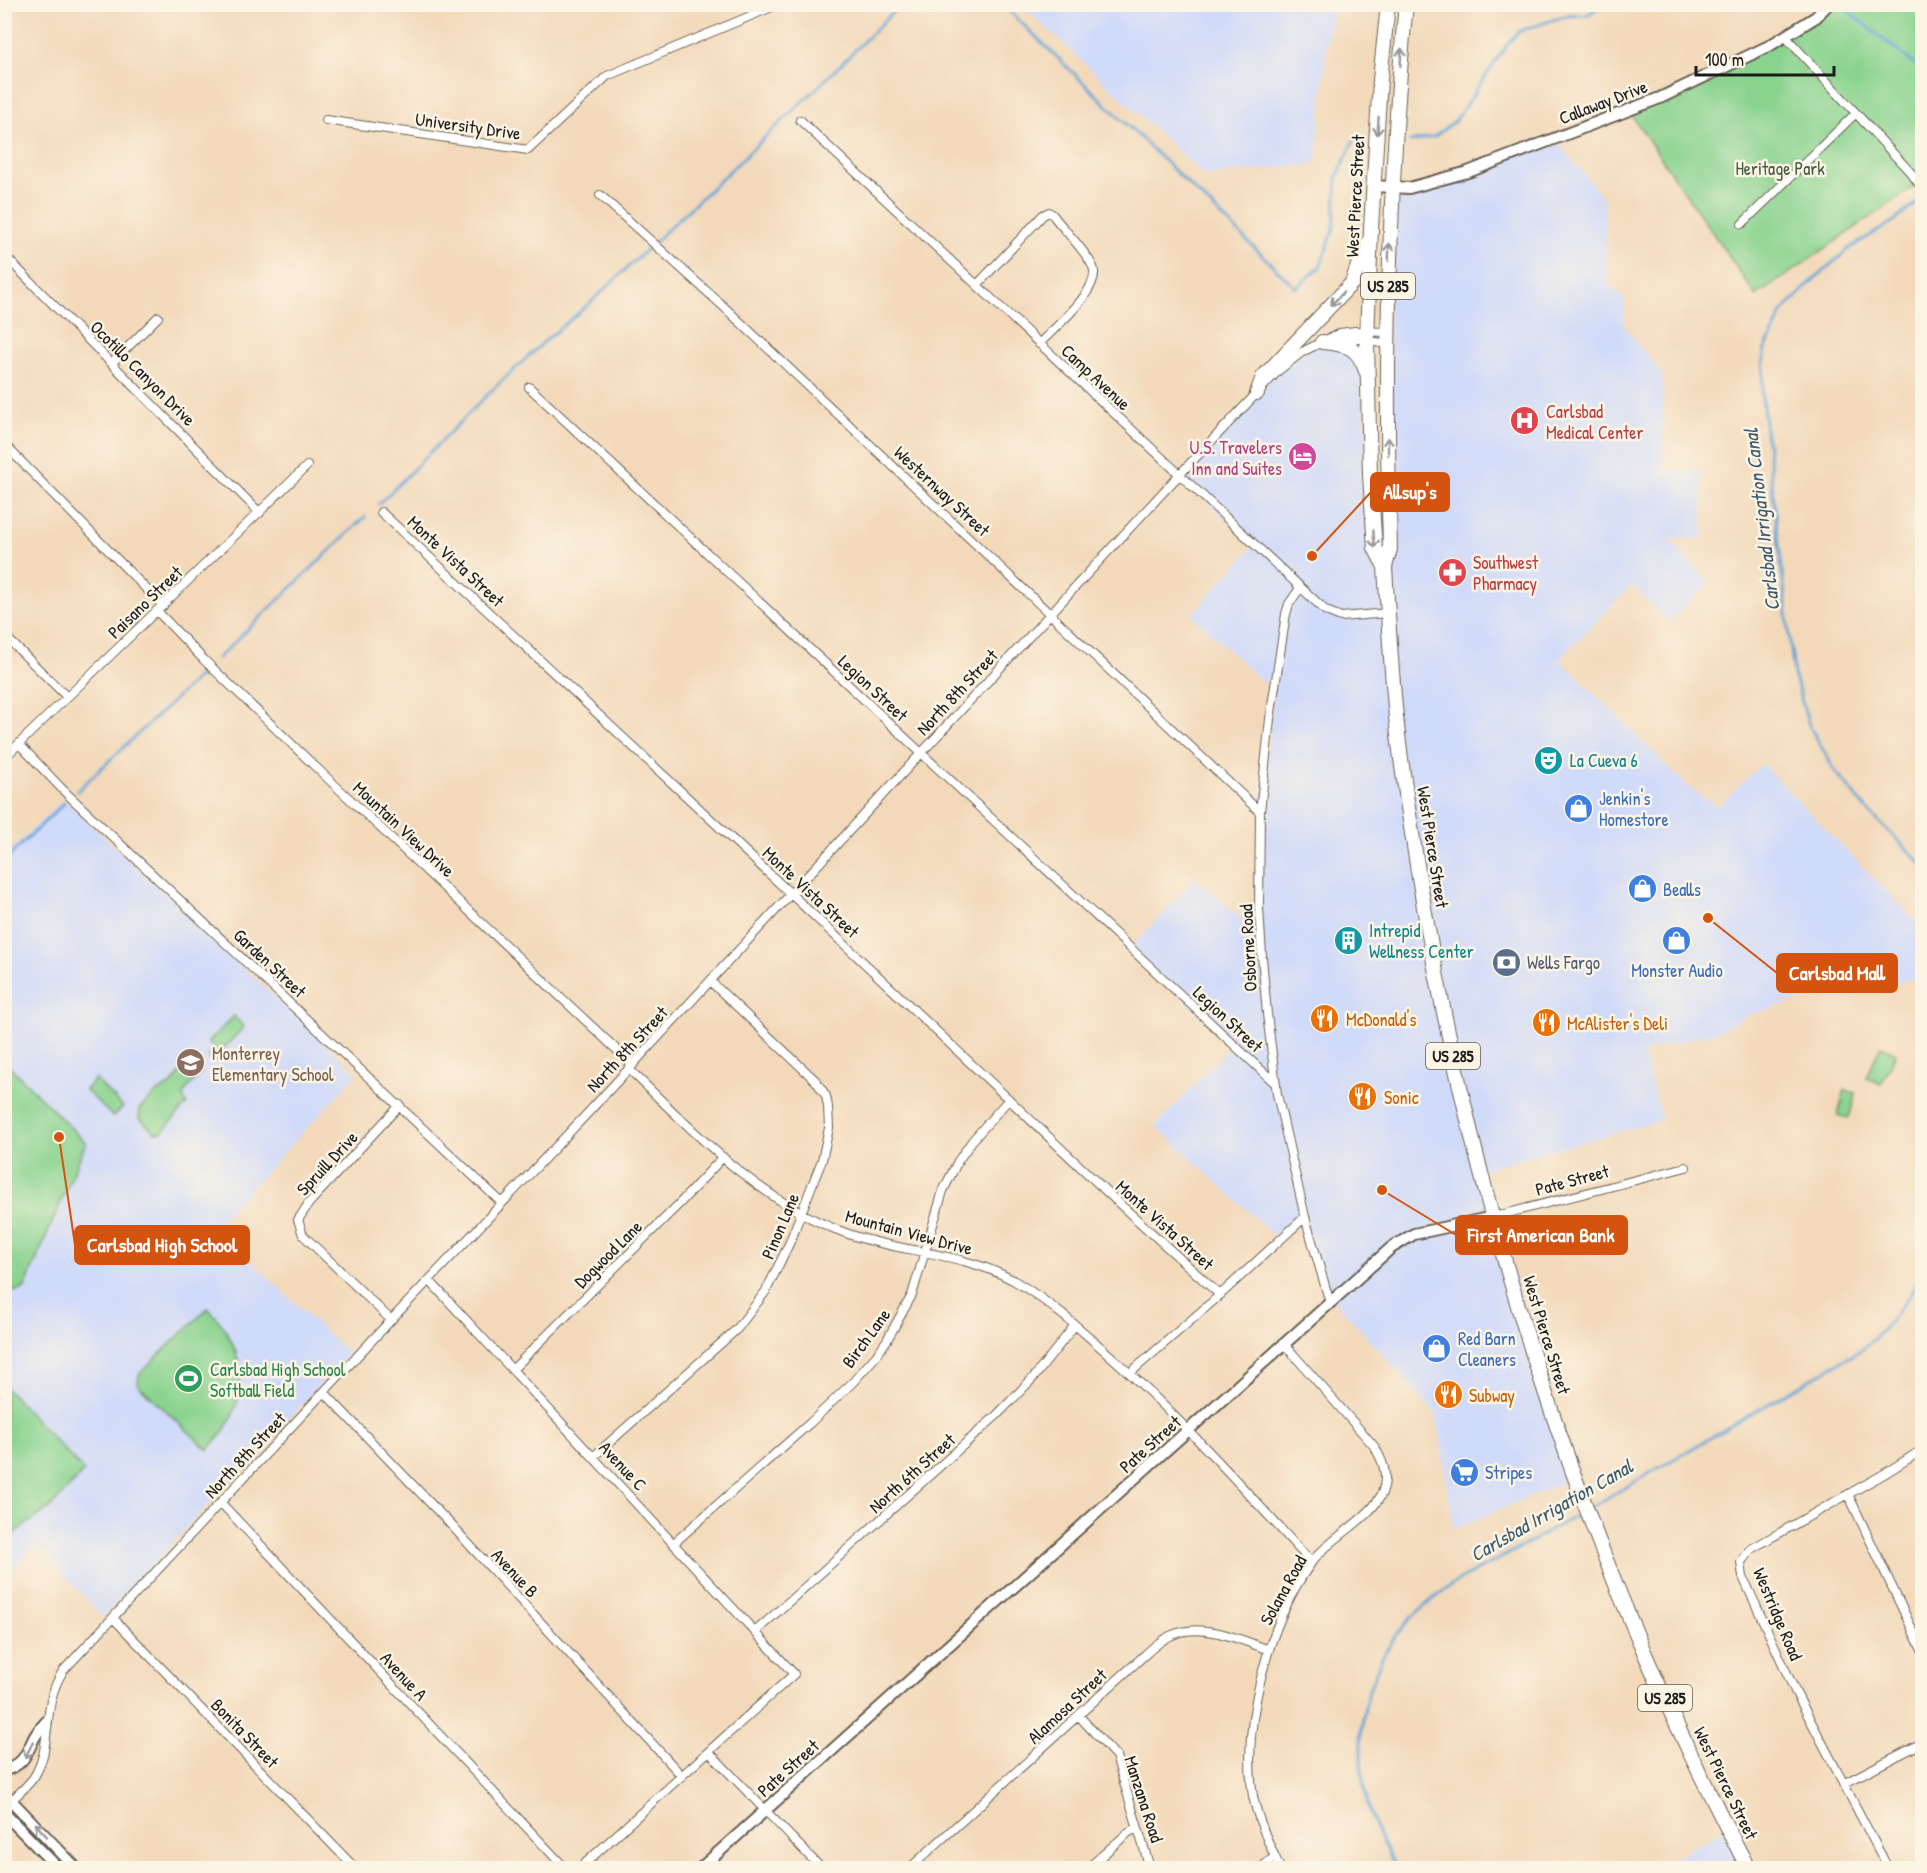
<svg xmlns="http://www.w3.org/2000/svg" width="1927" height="1873" font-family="'Patrick Hand',sans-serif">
	<rect width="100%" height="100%" fill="#fcf5e5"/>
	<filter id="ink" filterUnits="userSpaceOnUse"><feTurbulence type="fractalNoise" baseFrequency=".0167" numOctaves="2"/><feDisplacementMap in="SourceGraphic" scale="12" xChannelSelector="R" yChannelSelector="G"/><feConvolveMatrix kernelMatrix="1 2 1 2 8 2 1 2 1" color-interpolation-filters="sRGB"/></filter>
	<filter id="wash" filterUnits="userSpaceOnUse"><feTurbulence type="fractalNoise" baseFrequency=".008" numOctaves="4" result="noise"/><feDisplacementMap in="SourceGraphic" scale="24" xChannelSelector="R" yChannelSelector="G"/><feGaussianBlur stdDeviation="1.35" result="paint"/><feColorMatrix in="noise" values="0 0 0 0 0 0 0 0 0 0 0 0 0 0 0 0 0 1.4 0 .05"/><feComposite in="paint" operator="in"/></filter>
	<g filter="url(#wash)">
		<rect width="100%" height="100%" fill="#f3d9ba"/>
		<path fill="#d0daf9" d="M 1022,5 L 1334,5 L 1327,38 L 1316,164 L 1205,176 Z
			M 1555,139 L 1604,199 L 1608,285 L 1618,293 L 1624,300 L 1624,326 L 1662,374 L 1664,471 L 1701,471 L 1703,538 L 1668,539 L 1709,583 L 1668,623 L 1632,585 L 1559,659 L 1687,786 L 1718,807 L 1762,764 L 1922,928 L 1922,964 L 1916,967 L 1919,977 L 1869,991 L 1865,981 L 1745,1016 L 1725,1029 L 1642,1052 L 1662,1120 L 1481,1170 L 1576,1477 L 1454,1529 L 1440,1435 L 1435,1413 L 1334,1300 L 1330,1303 L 1305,1218 L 1279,1240 L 1156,1126 L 1232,1044 L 1130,949 L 1195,878 L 1260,935 L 1260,812 L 1274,692 L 1191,615 L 1254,546 L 1179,475 L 1279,370 L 1322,342 L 1359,356 L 1370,475 L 1384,566 L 1391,187 L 1409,188 Z
			M 64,799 L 357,1074 L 221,1220 L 218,1230 L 349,1354 L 103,1617 L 37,1546 L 5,1575 L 5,856 Z
			M 1727,1828 L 1748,1868 L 1659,1868 L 1683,1853 Z"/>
		<path fill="#8ad38f" stroke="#537856" stroke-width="1.5" d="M 1828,5 L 1922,5 L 1922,188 L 1919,184 L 1756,296 L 1628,110 L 1739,62 Z
			M 234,1016 L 244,1027 L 222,1050 L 217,1061 L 209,1060 L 209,1052 L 213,1051 L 213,1048 L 208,1042 Z
			M 1881,1046 L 1896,1053 L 1881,1084 L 1866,1077 Z
			M 5,1062 L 86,1143 L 24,1289 L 5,1294 Z
			M 188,1063 L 201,1072 L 184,1093 L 183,1097 L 187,1104 L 162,1132 L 155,1132 L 139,1118 L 139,1109 L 156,1093 L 171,1085 Z
			M 95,1079 L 123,1107 L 113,1117 L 85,1090 Z
			M 1845,1090 L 1856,1093 L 1849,1118 L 1838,1115 Z
			M 208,1308 C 250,1352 252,1405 208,1450 L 138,1385 L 139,1374 Z
			M 5,1387 L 84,1471 L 51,1507 L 5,1539 Z"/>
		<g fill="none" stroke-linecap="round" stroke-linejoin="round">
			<path stroke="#60a4d4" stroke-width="3" d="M 1002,4 L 1296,288 L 1320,267 L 1334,229 L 1337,177 L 1356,136
				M 1844,8 L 1922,70
				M 1410,142 L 1434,137 L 1455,121 L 1509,42 L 1520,31 L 1565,16 L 1587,15 L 1604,4
				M 1922,199 L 1894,221 L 1850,248 L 1813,280 L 1783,311 L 1764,352 L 1762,398 L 1794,675 L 1809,725 L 1835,771 L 1870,813 L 1922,864
				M 379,504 L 490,392 L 546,340 L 589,304 L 815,90 L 901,4
				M 218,658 L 365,517
				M 77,791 L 204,672
				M 4,861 L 64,803
				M 1590,1508 L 1864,1348 C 1889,1326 1906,1303 1922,1274
				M 1397,1868 C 1352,1801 1347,1709 1393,1640 C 1407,1619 1429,1602 1449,1587 C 1463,1576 1481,1569 1497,1560 C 1526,1545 1555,1528 1584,1511"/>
		</g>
	</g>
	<g filter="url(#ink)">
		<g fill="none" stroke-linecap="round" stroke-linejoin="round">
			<defs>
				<path id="street" d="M 1785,36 L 1911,173 L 1922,188
					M 326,120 L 528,150 L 607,76 L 779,4
					M 800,120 L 1326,611 L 1341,617 L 1388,613
					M 600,195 L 723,306 L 1260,812
					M 1742,224 L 1856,113
					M 4,255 L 260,513
					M 977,285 L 1043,215 L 1049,212 L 1053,215 C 1065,232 1084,248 1093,267 C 1102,289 1054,328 1039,344
					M 1336,339 L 1359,339 L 1387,344
					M 112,363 L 158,317
					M 529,387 L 1275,1083
					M 4,444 L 163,606
					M 381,512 L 791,894 L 1123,1207 L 1220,1295
					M 1300,588 L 1289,604 L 1286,614 L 1270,719 L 1260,812 L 1259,908 L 1262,957 L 1267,1014 L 1277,1094 L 1305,1217 L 1330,1303
					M 157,611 L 204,660 L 323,774 L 633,1065
					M 4,635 L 67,697
					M 19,744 L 65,792 L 501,1202
					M 4,758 L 307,466
					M 629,1069 C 693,1131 758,1201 843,1232 C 899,1253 959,1251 1013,1280 C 1047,1300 1077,1326 1106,1352 C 1180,1417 1245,1490 1311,1562
					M 1493,1217 L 1686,1167
					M 429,1280 L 794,1674 L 580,1868
					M 391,1320 L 303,1235 L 298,1220 L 309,1203 L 400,1105
					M 512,1370 L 679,1204 L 723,1157
					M 1130,1373 L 1220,1295 L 1305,1217
					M 324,1392 L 453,1527 L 682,1776
					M 593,1457 L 737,1329 L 766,1291 L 789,1244 L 822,1160 L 829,1128 L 828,1107 L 826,1096 L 816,1081 L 710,981
					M 1848,1494 L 1922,1650
					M 221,1503 L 565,1868
					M 674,1543 L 810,1423 L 853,1382 L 876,1356 L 887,1340 L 912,1295 L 943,1191 L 958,1161 L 972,1141 L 1009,1099
					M 113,1618 L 355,1868
					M 756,1631 L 997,1415 L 1035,1376 L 1075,1325
					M 1079,1716 L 1116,1756 L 1150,1868
					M 709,1752 L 821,1868
					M 1843,1784 L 1922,1743
					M 4,1807 C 14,1798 26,1788 34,1777 C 54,1745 40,1707 63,1671 L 391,1320 L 585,1116 L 1179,475 L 1279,370 L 1302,352 L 1340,333 L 1355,331 L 1387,332
					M 910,1868 L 1137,1662 C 1147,1653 1157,1642 1170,1636 C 1201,1621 1239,1639 1269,1650
					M 1088,1868 L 1129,1832 L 1137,1828
					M 1261,1868 L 1275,1856
					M 1280,1868 C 1270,1846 1258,1821 1253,1796 C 1241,1724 1269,1622 1311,1563 C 1327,1540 1371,1519 1382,1493 C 1389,1475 1383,1461 1374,1446 L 1285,1345
					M 1888,1868 L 1795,1691 L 1743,1577 L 1741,1562 L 1751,1549 L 1884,1474 L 1922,1450"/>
				<path id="secondary" d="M 1374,186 L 1409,188 L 1468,172 L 1660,98 L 1769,46 L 1816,17 L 1828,4
					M 4,1770 C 23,1766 27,1753 34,1738 C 37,1732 42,1727 46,1722
					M 4,1793 L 76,1868
					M 4,1813 L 58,1868
					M 701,1868 L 1391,1248 L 1414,1234 L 1493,1217"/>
				<path id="highway" d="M 1406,4 C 1388,186 1385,367 1390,549 L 1385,567 C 1388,617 1391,667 1396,717 C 1403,783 1414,848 1425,913 C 1483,1245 1590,1571 1748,1868
					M 1322,342 C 1347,345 1357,345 1366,371
					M 1257,393 L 1263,377 L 1352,283 L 1365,245
					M 1385,567 L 1375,548 L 1370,475 L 1367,341 L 1371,228 L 1380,80 L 1388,4"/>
			</defs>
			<use href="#street" stroke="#675e53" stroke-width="10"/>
			<use href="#secondary" stroke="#675e53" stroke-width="14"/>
			<use href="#highway" stroke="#675e53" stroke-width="16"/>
			<use href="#street" stroke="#fff" stroke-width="8"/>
			<use href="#secondary" stroke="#fff" stroke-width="10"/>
			<use href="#highway" stroke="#fff" stroke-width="14"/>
		</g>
		<defs><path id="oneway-shaft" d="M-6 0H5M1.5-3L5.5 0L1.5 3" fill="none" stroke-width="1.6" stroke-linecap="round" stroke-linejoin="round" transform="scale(1.5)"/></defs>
		<g stroke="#999">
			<use href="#oneway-shaft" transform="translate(1401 57) rotate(-86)"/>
			<use href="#oneway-shaft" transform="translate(1378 126) rotate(94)"/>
			<use href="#oneway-shaft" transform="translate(1389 252) rotate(-88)"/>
			<use href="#oneway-shaft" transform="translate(1337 299) rotate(134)"/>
			<use href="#oneway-shaft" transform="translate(1388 446) rotate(-91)"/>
			<use href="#oneway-shaft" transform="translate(1374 539) rotate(85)"/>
			<use href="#oneway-shaft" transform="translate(29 1750) rotate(117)"/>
			<use href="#oneway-shaft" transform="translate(41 1830) rotate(-133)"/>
		</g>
	</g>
	<defs>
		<symbol id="hospital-disc" viewBox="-11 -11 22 22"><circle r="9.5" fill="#e0444e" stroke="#fcf5e5"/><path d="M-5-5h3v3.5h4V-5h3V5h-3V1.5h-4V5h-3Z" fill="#fff"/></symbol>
		<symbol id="hotel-disc" viewBox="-11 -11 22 22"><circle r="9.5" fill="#d1479c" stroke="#fcf5e5"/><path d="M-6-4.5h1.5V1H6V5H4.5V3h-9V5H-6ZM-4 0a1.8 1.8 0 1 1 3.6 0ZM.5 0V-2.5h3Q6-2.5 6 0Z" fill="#fff"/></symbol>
		<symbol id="pharmacy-disc" viewBox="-11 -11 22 22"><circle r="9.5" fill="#e0444e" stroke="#fcf5e5"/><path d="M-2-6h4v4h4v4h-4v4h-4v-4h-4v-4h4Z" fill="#fff"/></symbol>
		<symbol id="theatre-disc" viewBox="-11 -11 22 22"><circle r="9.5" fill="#0f9aa8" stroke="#fcf5e5"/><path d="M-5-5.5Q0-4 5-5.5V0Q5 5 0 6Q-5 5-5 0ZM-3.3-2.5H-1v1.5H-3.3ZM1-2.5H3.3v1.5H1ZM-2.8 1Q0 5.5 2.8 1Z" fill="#fff"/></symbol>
		<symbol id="shop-disc" viewBox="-11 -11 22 22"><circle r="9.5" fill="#3f7fe0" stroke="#fcf5e5"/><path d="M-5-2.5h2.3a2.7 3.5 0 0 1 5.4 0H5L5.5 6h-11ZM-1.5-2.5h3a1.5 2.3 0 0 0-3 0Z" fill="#fff"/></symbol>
		<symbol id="building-disc" viewBox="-11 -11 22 22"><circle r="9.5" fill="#0f9aa8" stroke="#fcf5e5"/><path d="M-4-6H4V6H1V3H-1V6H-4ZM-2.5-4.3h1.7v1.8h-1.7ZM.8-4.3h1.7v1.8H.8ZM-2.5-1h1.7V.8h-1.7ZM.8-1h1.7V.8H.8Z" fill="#fff"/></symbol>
		<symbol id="bank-disc" viewBox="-11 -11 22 22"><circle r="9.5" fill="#5c6f8a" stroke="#fcf5e5"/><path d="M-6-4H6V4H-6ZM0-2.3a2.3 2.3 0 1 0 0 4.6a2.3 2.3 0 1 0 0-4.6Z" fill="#fff"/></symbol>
		<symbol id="restaurant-disc" viewBox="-11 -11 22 22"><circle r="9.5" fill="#e8710a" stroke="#fcf5e5"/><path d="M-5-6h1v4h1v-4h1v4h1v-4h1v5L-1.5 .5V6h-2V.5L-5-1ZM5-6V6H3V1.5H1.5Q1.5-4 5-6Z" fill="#fff"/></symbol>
		<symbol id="school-disc" viewBox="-11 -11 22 22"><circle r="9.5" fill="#8d6e63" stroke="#fcf5e5"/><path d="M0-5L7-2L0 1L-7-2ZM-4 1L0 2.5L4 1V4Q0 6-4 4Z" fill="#fff"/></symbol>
		<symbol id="stadium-disc" viewBox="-11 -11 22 22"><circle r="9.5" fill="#2e9e5b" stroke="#fcf5e5"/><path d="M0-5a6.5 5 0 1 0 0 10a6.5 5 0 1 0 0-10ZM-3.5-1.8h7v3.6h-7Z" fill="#fff"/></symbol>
		<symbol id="supermarket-disc" viewBox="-11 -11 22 22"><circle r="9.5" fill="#3f7fe0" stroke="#fcf5e5"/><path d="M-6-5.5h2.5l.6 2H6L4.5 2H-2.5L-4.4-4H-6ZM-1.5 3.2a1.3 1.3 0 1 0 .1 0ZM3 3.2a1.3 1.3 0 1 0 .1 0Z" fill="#fff"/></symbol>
	</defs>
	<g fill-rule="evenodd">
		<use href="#hospital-disc" x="1508" y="404" width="33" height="33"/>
		<use href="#hotel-disc" x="1286" y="440" width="33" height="33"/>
		<use href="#pharmacy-disc" x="1436" y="556" width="33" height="33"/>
		<use href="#theatre-disc" x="1532" y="744" width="33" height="33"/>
		<use href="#shop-disc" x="1562" y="792" width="33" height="33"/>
		<use href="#shop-disc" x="1626" y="872" width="33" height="33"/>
		<use href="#building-disc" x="1332" y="924" width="33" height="33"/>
		<use href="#shop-disc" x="1660" y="924" width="33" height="33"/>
		<use href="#bank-disc" x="1490" y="946" width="33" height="33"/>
		<use href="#restaurant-disc" x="1308" y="1002" width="33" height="33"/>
		<use href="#restaurant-disc" x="1530" y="1006" width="33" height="33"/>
		<use href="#school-disc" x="174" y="1046" width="33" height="33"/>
		<use href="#restaurant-disc" x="1346" y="1080" width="33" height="33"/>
		<use href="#shop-disc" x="1420" y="1332" width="33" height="33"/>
		<use href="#stadium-disc" x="172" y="1362" width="33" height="33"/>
		<use href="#restaurant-disc" x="1432" y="1378" width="33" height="33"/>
		<use href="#supermarket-disc" x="1448" y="1456" width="33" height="33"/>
	</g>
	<g text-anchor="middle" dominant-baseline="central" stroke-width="5" stroke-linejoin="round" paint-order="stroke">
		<g fill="#fcf5e5" stroke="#5f5d58" stroke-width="1.5">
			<rect x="1361" y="273" width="54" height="26" rx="4.5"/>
			<rect x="1426" y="1043" width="54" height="26" rx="4.5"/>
			<rect x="1638" y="1685" width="54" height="26" rx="4.5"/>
		</g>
		<g font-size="16" font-weight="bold" fill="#1c1c1c">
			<text x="1388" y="286">US 285</text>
			<text x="1453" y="1056">US 285</text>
			<text x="1665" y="1698">US 285</text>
		</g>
		<g font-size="18" fill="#1c1c1c" stroke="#fcf5e5">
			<text transform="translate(1603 102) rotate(-21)">Callaway Drive</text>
			<text transform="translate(468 126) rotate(8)">University Drive</text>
			<text transform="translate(1355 196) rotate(-87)">West Pierce Street</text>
			<text transform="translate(143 373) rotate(45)">Ocotillo Canyon Drive</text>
			<text transform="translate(1096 377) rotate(43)">Camp Avenue</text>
			<text transform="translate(942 491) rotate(43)">Westernway Street</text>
			<text transform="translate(456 561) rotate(43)">Monte Vista Street</text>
			<text transform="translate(145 602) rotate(-44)">Paisano Street</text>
			<text transform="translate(873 688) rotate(43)">Legion Street</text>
			<text transform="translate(957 692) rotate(-47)">North 8th Street</text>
			<text transform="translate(404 829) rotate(43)">Mountain View Drive</text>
			<text transform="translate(1433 847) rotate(81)">West Pierce Street</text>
			<text transform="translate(811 892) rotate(43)">Monte Vista Street</text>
			<text transform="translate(1248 948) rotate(-93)">Osborne Road</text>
			<text transform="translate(270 963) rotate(43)">Garden Street</text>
			<text transform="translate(1228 1019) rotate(43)">Legion Street</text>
			<text transform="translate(627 1049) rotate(-47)">North 8th Street</text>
			<text transform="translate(327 1163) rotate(-47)">Spruill Drive</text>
			<text transform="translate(1572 1180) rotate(-15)">Pate Street</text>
			<text transform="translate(1165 1225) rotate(42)">Monte Vista Street</text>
			<text transform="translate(780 1226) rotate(-67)">Pinon Lane</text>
			<text transform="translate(909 1232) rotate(15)">Mountain View Drive</text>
			<text transform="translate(608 1254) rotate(-45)">Dogwood Lane</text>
			<text transform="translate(1547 1335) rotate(73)">West Pierce Street</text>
			<text transform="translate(866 1338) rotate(-54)">Birch Lane</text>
			<text transform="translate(1150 1444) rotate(-42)">Pate Street</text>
			<text transform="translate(245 1455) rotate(-47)">North 8th Street</text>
			<text transform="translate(623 1466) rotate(47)">Avenue C</text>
			<text transform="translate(912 1473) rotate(-42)">North 6th Street</text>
			<text transform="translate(515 1573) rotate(47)">Avenue B</text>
			<text transform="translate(1283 1590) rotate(-61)">Solana Road</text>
			<text transform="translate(1778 1614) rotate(67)">Westridge Road</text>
			<text transform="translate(404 1676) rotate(47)">Avenue A</text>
			<text transform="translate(1067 1706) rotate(-43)">Alamosa Street</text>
			<text transform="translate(245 1733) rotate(46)">Bonita Street</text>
			<text transform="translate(788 1768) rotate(-42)">Pate Street</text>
			<text transform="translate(1726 1783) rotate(64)">West Pierce Street</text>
			<text transform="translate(1144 1799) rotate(72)">Manzana Road</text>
		</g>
		<g font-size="18" fill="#425c44" stroke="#fcf5e5">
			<text x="1780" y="168">Heritage Park</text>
		</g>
		<g font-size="18" fill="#be3a42" stroke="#fcf5e5" text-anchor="start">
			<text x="1546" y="411">Carlsbad<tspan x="1546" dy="21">Medical Center</tspan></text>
			<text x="1473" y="562">Southwest<tspan x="1473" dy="21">Pharmacy</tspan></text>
		</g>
		<g font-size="18" fill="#b23c85" stroke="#fcf5e5" text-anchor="end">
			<text x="1282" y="447">U.S. Travelers<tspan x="1282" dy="21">Inn and Suites</tspan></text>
		</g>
		<g font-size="18" fill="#0d838f" stroke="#fcf5e5" text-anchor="start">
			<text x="1570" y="760">La Cueva 6</text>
			<text x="1369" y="930">Intrepid<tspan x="1369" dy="21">Wellness Center</tspan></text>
		</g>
		<g font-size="18" fill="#366cbe" stroke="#fcf5e5" text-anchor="start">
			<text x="1599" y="798">Jenkin's<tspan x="1599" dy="21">Homestore</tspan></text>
			<text x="1663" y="889">Bealls</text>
			<text x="1677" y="970" text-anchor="middle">Monster Audio</text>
			<text x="1458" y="1338">Red Barn<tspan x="1458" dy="21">Cleaners</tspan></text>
			<text x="1485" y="1472">Stripes</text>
		</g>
		<g font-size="18" fill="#4e5e75" stroke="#fcf5e5" text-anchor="start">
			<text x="1527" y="962">Wells Fargo</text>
		</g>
		<g font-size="18" fill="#c56008" stroke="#fcf5e5" text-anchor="start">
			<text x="1346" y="1019">McDonald's</text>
			<text x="1567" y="1023">McAlister's Deli</text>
			<text x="1384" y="1097">Sonic</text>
			<text x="1469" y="1395">Subway</text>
		</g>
		<g font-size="18" fill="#785e54" stroke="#fcf5e5" text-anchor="start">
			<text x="212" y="1053">Monterrey<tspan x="212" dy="21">Elementary School</tspan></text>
		</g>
		<g font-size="18" fill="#27864d" stroke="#fcf5e5" text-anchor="start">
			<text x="210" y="1369">Carlsbad High School<tspan x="210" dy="21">Softball Field</tspan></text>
		</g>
		<g font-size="20" font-style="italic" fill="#3b596f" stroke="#fcf5e5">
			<text transform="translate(1761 520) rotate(-97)">Carlsbad Irrigation Canal</text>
			<text transform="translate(1551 1510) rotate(-30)">Carlsbad Irrigation Canal</text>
		</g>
	</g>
	<path fill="none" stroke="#d4530e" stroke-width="2" d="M1312 556L1371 492M1708 918L1777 973M1382 1190L1456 1235M59 1137L75 1245"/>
	<g fill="#d4530e" stroke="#fcf5e5" stroke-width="2">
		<circle cx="1312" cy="556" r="6"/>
		<circle cx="1708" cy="918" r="6"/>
		<circle cx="1382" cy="1190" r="6"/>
		<circle cx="59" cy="1137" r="6"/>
	</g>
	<g fill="#d4530e" stroke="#d4530e" stroke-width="2">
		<rect x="1371" y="473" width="78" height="38" rx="6"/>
		<rect x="1777" y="954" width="120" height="38" rx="6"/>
		<rect x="1456" y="1216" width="171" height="38" rx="6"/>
		<rect x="75" y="1226" width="174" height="38" rx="6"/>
	</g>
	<g font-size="20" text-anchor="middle" font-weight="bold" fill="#fff">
		<text x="1410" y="499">Allsup's</text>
		<text x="1837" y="980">Carlsbad Mall</text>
		<text x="1541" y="1242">First American Bank</text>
		<text x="162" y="1252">Carlsbad High School</text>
	</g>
	<rect width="1927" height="1873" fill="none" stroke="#fcf5e5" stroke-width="24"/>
	<path d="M1696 66v9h138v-9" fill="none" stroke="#1c1c1c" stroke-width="3"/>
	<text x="1705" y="66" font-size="18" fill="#1c1c1c" stroke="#fcf5e5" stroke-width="4.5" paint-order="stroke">100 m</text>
</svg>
